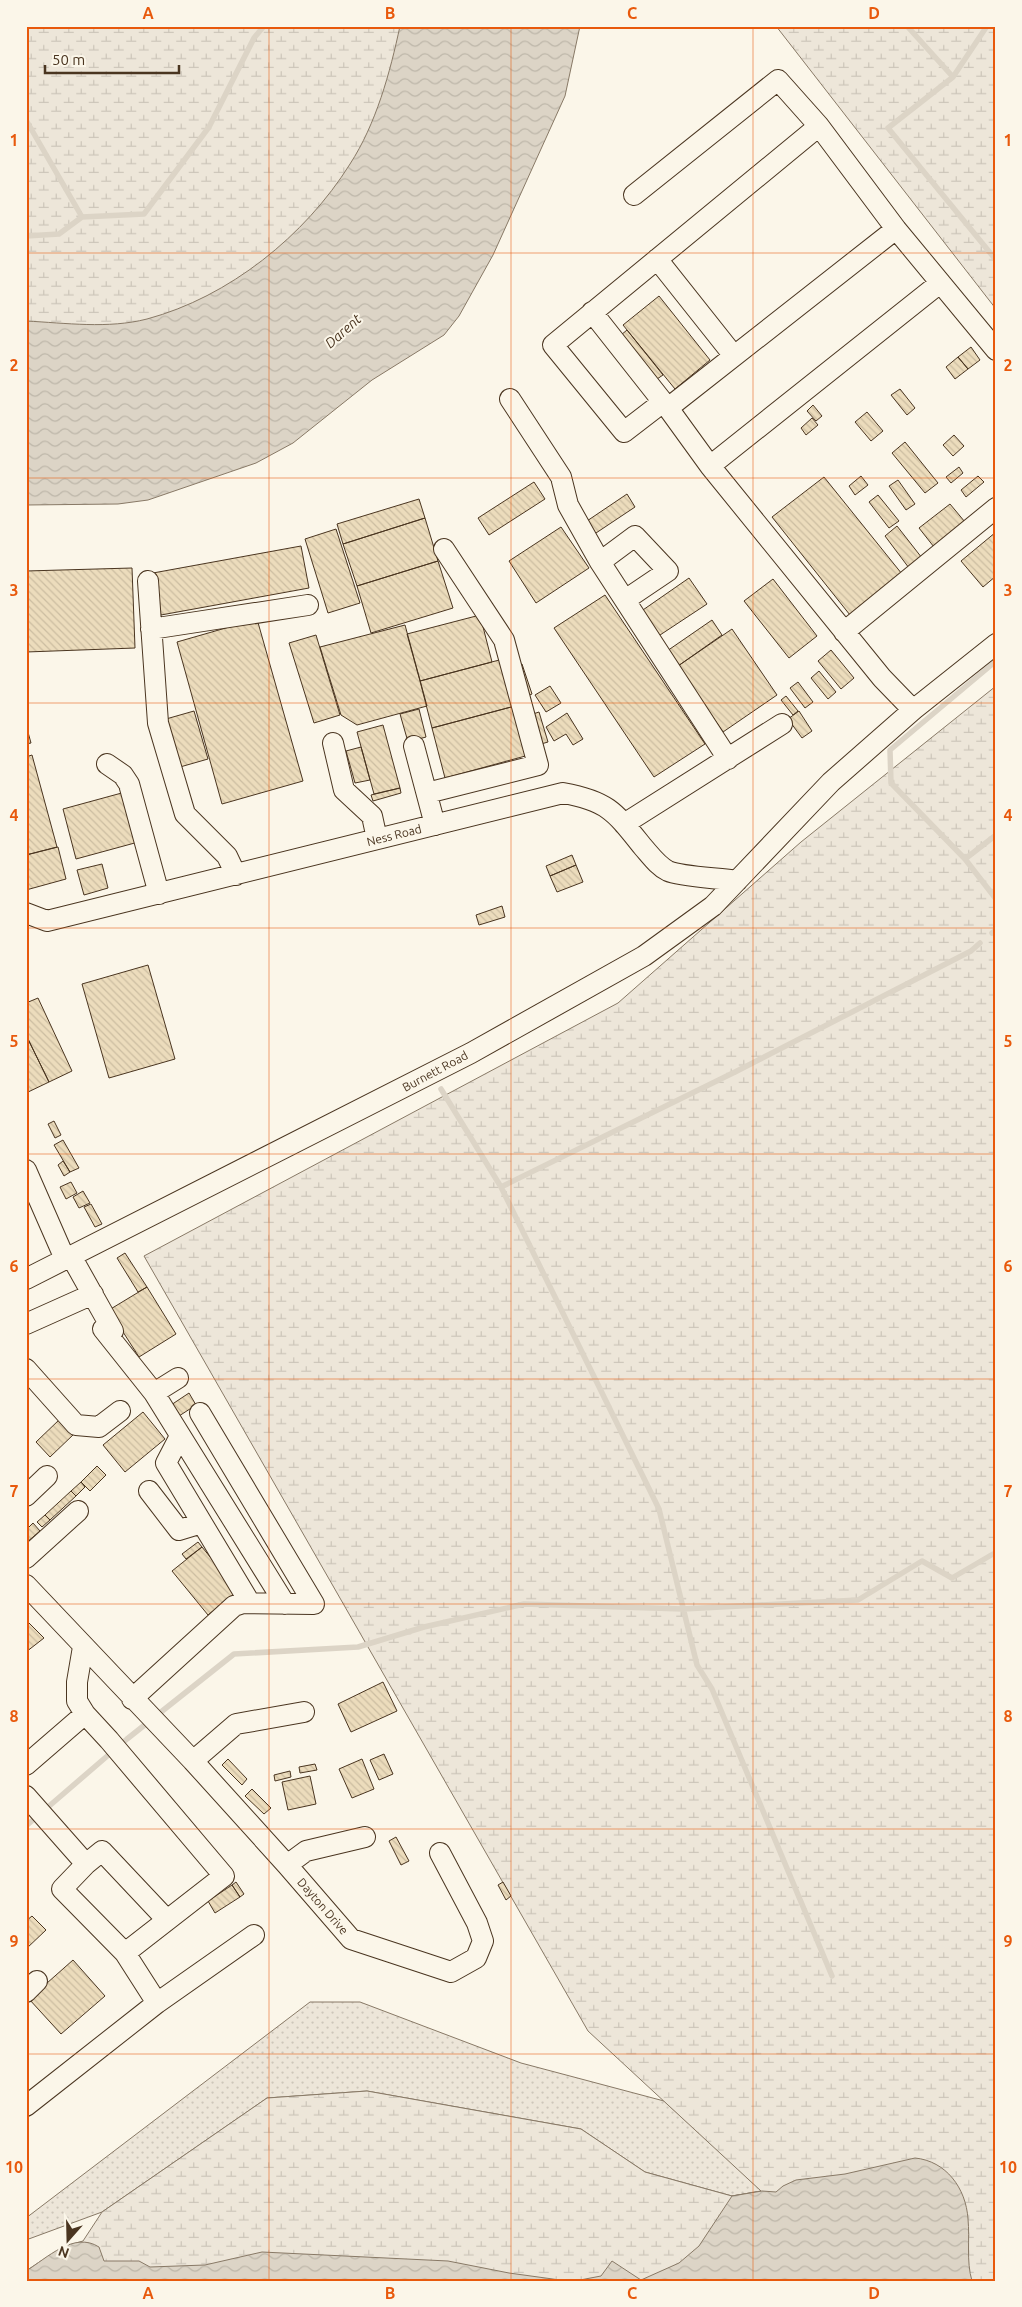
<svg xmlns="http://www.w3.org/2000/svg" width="1022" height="2307" font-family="Ubuntu,sans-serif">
	<defs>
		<pattern id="grass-dots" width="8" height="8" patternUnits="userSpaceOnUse" patternTransform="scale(1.25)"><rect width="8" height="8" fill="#ede6d9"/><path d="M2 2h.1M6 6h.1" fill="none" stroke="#cdc6ba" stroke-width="1.8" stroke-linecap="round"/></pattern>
		<pattern id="wetland-marsh" width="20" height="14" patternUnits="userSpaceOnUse" patternTransform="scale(1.25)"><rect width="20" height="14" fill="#ede6d9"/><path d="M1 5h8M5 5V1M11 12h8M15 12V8" fill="none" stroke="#cdc6ba"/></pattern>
		<pattern id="water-waves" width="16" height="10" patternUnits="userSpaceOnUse" patternTransform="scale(1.25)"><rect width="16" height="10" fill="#dcd4c6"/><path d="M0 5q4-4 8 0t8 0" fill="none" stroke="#beb7aa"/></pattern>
		<pattern id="building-back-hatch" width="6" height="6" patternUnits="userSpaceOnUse" patternTransform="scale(1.25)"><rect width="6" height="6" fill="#ecdcbc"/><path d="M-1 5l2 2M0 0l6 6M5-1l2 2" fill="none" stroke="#ccbda1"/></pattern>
	</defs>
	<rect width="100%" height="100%" fill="#fbf6e9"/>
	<path fill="url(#grass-dots)" stroke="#887966" d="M 310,2002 L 360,2002 L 521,2063 L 664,2101 L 762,2191 L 732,2196 L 645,2172 L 581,2129 L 367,2091 L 267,2098 L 102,2212 L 26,2240 L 26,2218 Z"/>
	<path fill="url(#wetland-marsh)" stroke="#887966" d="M 26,26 L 494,26 L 433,224 L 26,377 Z
		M 776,26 L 996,26 L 996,309 Z
		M 996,686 L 996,2281 L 26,2281 L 26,2271 C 44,2259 62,2246 83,2241 L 102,2212 L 267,2098 L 367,2091 L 581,2129 L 645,2172 L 732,2196 L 761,2191 L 588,2031 L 144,1256 L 618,1003 L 801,842 Z"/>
	<path fill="url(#water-waves)" stroke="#887966" d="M 400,26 L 580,26 L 565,96 L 493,255 L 459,316 L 444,335 L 372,380 L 293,443 L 256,463 L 148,500 L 118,504 L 26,505 L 26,321 C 66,323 108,329 147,319 C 229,297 305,236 350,164 C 376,124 390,73 400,26 Z
		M 915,2158 C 946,2161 966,2188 968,2219 C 970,2239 966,2261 972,2281 L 26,2281 L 26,2271 C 47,2258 74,2231 99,2247 L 104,2261 L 139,2261 L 150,2267 L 205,2265 L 262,2252 L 448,2261 L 509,2273 L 560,2280 L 580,2280 L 601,2276 L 612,2261 L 641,2280 L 679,2263 L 699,2246 L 732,2196 L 762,2191 L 776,2192 L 783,2186 L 796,2180 L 845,2174 Z"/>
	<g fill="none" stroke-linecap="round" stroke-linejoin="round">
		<path stroke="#dcd4c6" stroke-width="5.5" d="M 907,26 L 953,77
			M 987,26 L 953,77 L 888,128 L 996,260
			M 26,120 L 82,217 L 59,234 L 26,236
			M 82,217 L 144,214 L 209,127 L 254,38 L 264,26
			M 996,661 L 890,750 L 891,783 L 965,859 L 996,899
			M 965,859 L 996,835
			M 992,933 L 996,930
			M 441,1089 L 501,1187 L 659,1509 L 697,1665 L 712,1689 L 832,1976
			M 501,1187 L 737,1071 L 971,951 L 980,943
			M 26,1826 L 127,1739 L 234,1654 L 358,1647 L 424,1627 L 524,1604 L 683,1609 L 858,1600 L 922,1561 L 952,1578 L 993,1554 L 996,1555"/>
	</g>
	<path fill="url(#building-back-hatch)" stroke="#4a3520" d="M 659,296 L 710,360 L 675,389 L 623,325 Z
		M 627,330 L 663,375 L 657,379 L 621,335 Z
		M 971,347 L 980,360 L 968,369 L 958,357 Z
		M 958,357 L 968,369 L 955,379 L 946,367 Z
		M 900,389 L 915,408 L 907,415 L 891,395 Z
		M 813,405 L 822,416 L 816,421 L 807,411 Z
		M 867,412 L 883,431 L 871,441 L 855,422 Z
		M 812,418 L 818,425 L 806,435 L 801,428 Z
		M 954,435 L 964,446 L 953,456 L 943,445 Z
		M 905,442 L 938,483 L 925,493 L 892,453 Z
		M 959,467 L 963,473 L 951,483 L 946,477 Z
		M 861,476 L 868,485 L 855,495 L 849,486 Z
		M 978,476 L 984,482 L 966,497 L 961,490 Z
		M 824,477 L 902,574 L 850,615 L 772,517 Z
		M 898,480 L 915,504 L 906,510 L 889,486 Z
		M 534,482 L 545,499 L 489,535 L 478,518 Z
		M 627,494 L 635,507 L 593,535 L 584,523 Z
		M 878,495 L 899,521 L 889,528 L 869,502 Z
		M 419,499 L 425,518 L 343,544 L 337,524 Z
		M 950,504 L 965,522 L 934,547 L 919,528 Z
		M 425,518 L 438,561 L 357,586 L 343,544 Z
		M 897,526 L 922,558 L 909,568 L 885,536 Z
		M 561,527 L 589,568 L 536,603 L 509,561 Z
		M 336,529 L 360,603 L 328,613 L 305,539 Z
		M 996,532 L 996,576 L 983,587 L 961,561 Z
		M 301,546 L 309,588 L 161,615 L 153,573 Z
		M 438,561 L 453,608 L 371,633 L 357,586 Z
		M 132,568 L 135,648 L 26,652 L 26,571 Z
		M 689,578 L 707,604 L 657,637 L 640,612 Z
		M 773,579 L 817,636 L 789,658 L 744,601 Z
		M 605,595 L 705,744 L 654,777 L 554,628 Z
		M 480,615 L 492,662 L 420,681 L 407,634 Z
		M 257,619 L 303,781 L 222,804 L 177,642 Z
		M 712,620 L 722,635 L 678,666 L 667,651 Z
		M 405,625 L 427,706 L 357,725 L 341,715 L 320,647 Z
		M 732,629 L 777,695 L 723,732 L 678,666 Z
		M 316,635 L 340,715 L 314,723 L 289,643 Z
		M 831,650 L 854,678 L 841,689 L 818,661 Z
		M 503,659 L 515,706 L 432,728 L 420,681 Z
		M 522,664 L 532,694 L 525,697 L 515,667 Z
		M 819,671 L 836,692 L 828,699 L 811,678 Z
		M 798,682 L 813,702 L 805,708 L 790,688 Z
		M 550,686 L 561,703 L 546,712 L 535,695 Z
		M 786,696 L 798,711 L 793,715 L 781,700 Z
		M 515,706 L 529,755 L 445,778 L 432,728 Z
		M 419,709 L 426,737 L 408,742 L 400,714 Z
		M 194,711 L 208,759 L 180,767 L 166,719 Z
		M 799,711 L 812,731 L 802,738 L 788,719 Z
		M 539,712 L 548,742 L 541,744 L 533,714 Z
		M 567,713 L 583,739 L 573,745 L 566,734 L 554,741 L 546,727 Z
		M 26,725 L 31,743 L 26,744 Z
		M 383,725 L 400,788 L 374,794 L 357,732 Z
		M 361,747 L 370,780 L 355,783 L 346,751 Z
		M 32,755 L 57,847 L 26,855 L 26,757 Z
		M 400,788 L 401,793 L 373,801 L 371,795 Z
		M 129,791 L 142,841 L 76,859 L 63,809 Z
		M 58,847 L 66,879 L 26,890 L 26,855 Z
		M 572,855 L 576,865 L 550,876 L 546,866 Z
		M 102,864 L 108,888 L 84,895 L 77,870 Z
		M 576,865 L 583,882 L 557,892 L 550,876 Z
		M 502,906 L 505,917 L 479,925 L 476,915 Z
		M 148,965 L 175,1059 L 109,1078 L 82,984 Z
		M 38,998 L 72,1071 L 49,1082 L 26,1035 L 26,1003 Z
		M 26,1035 L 49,1082 L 26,1093 Z
		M 54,1121 L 61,1135 L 55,1138 L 48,1124 Z
		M 63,1140 L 79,1168 L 70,1172 L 54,1145 Z
		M 63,1161 L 70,1172 L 64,1176 L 58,1165 Z
		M 71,1182 L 77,1193 L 66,1199 L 60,1187 Z
		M 83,1191 L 90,1203 L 79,1208 L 73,1197 Z
		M 91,1204 L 102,1224 L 95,1227 L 84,1207 Z
		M 125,1253 L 147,1287 L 138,1292 L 117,1258 Z
		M 147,1287 L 176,1334 L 139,1357 L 109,1310 Z
		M 189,1393 L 196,1405 L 179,1416 L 171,1405 Z
		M 143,1412 L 165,1439 L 125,1472 L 103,1445 Z
		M 60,1419 L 74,1434 L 50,1457 L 36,1442 Z
		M 97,1466 L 106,1475 L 90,1491 L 81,1482 Z
		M 81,1482 L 85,1487 L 76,1496 L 71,1491 Z
		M 71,1491 L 76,1496 L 50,1520 L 45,1515 Z
		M 45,1515 L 50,1520 L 42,1527 L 37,1522 Z
		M 33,1523 L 40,1531 L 26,1543 L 26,1530 Z
		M 198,1542 L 202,1547 L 186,1559 L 182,1554 Z
		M 202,1547 L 238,1591 L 208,1615 L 172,1571 Z
		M 26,1620 L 44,1638 L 26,1652 Z
		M 383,1682 L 397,1711 L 351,1732 L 338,1704 Z
		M 384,1754 L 393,1774 L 379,1780 L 370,1760 Z
		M 228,1759 L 247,1779 L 242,1785 L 222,1765 Z
		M 362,1759 L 374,1789 L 352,1798 L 339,1769 Z
		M 315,1764 L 317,1770 L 300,1773 L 299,1767 Z
		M 290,1771 L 291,1777 L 275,1781 L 274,1775 Z
		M 310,1776 L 316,1804 L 288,1810 L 282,1782 Z
		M 252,1789 L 271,1808 L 264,1814 L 245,1796 Z
		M 396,1837 L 409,1861 L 401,1865 L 389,1841 Z
		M 236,1882 L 244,1894 L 240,1897 L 232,1885 Z
		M 503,1882 L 511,1896 L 506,1900 L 498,1885 Z
		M 232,1885 L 240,1897 L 215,1913 L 208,1901 Z
		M 32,1916 L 46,1930 L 26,1949 L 26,1921 Z
		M 73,1960 L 105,1996 L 61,2034 L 29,1999 Z"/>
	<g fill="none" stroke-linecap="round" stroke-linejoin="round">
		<defs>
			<path id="minor" d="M 634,195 L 778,80 L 819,126
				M 896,229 L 668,408 L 710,466 L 882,678 L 913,710
				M 657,259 L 734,356
				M 592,312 L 663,402
				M 510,399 L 561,477 L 568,505 L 600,562 L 728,759
				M 668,408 L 663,402 L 624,432 L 553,345 L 819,126 L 896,229 L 996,350
				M 710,466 L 940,283
				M 600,562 L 635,536 L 668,571 L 625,600
				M 148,581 L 158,723 L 185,814 L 227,856 L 236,875
				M 151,629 L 308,605
				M 844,632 L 996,508
				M 333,743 L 344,790 L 372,816 L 377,839
				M 414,746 L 435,825
				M 107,764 L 123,775 L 129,784 L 159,894
				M 427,793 L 538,765 L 504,640 L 444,549
				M 624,824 L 782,724
				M 26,913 L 47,921 L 563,793 C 608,801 615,812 643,847 C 651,856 658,866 668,871 C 681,877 721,878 737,881
				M 26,1170 L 65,1259
				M 71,1256 L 113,1331
				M 26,1279 L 471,1053 L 644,956 L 713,906 L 831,782 L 913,710 L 996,644
				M 26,1324 L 93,1294
				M 103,1329 L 154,1393
				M 26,1369 L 76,1425 L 99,1427 L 120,1411
				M 178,1378 L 154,1393 L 285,1604
				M 180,1436 L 166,1463 L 250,1603
				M 149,1491 L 179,1530 L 202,1523
				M 26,1496 L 47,1476
				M 26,1558 L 78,1511
				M 26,1585 L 193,1761 L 287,1865 L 351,1939 L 451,1972 L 476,1958 L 483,1941 L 477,1923 L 440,1853
				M 83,1647 L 77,1682 L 77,1701 L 85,1714 L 109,1740 L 224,1876 L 125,1953
				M 132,1699 L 234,1606 L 243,1603 L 314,1604 L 200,1413
				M 193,1761 L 236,1724 L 304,1712
				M 26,1765 L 85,1714
				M 26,1796 L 86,1864 L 102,1851 L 167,1920
				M 287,1865 L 306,1851 L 365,1837
				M 26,1992 L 37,1981
				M 157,2003 L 254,1935
				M 26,2106 L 157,2003 L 125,1953 L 62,1889 L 86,1864"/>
		</defs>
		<use href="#minor" stroke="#4a3520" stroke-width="22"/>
		<use href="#minor" stroke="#fbf6e9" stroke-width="20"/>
	</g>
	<path fill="none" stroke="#e8590c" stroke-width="1" stroke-opacity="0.55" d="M 269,26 L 269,2281M 511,26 L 511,2281M 753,26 L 753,2281M 26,253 L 996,253M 26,478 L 996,478M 26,703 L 996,703M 26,928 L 996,928M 26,1154 L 996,1154M 26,1379 L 996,1379M 26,1604 L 996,1604M 26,1829 L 996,1829M 26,2054 L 996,2054"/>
	<g text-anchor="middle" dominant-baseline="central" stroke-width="4" stroke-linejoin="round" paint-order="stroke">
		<g font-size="12" fill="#4a3520" stroke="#fbf6e9">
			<text transform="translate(394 835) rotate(-14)">Ness Road</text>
			<text transform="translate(435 1071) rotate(-28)">Burnett Road</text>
			<text transform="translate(323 1906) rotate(49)">Dayton Drive</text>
		</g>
		<g font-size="14" font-style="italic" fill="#4a3520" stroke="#fbf6e9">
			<text transform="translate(343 331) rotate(-42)">Darent</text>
		</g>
	</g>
	<rect width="1022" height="2307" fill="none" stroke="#fbf6e9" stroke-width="55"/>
	<g transform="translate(68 2240) rotate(200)" stroke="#fbf6e9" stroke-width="4" paint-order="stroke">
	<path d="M0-4L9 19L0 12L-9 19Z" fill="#4a3520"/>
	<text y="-8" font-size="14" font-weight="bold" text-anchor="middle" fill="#4a3520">N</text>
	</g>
	<path d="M45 65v8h134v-8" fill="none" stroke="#4a3520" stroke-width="2.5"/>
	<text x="52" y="65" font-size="15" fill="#4a3520" stroke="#fbf6e9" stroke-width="4" paint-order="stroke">50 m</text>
	<rect x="28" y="28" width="966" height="2252" fill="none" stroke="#e8590c" stroke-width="2"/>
	<g font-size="16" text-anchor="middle" font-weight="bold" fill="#e8590c">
		<text x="148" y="19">A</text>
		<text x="390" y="19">B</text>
		<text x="632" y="19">C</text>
		<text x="874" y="19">D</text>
		<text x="14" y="146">1</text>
		<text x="1008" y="146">1</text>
		<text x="14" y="371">2</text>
		<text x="1008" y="371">2</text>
		<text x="14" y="596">3</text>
		<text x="1008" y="596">3</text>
		<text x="14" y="821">4</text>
		<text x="1008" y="821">4</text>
		<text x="14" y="1047">5</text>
		<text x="1008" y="1047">5</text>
		<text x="14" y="1272">6</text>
		<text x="1008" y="1272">6</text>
		<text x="14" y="1497">7</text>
		<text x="1008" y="1497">7</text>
		<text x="14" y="1722">8</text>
		<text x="1008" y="1722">8</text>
		<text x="14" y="1947">9</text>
		<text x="1008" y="1947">9</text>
		<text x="14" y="2173">10</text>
		<text x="1008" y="2173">10</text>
		<text x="148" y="2299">A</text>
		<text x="390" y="2299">B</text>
		<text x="632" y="2299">C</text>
		<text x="874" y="2299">D</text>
	</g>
</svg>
